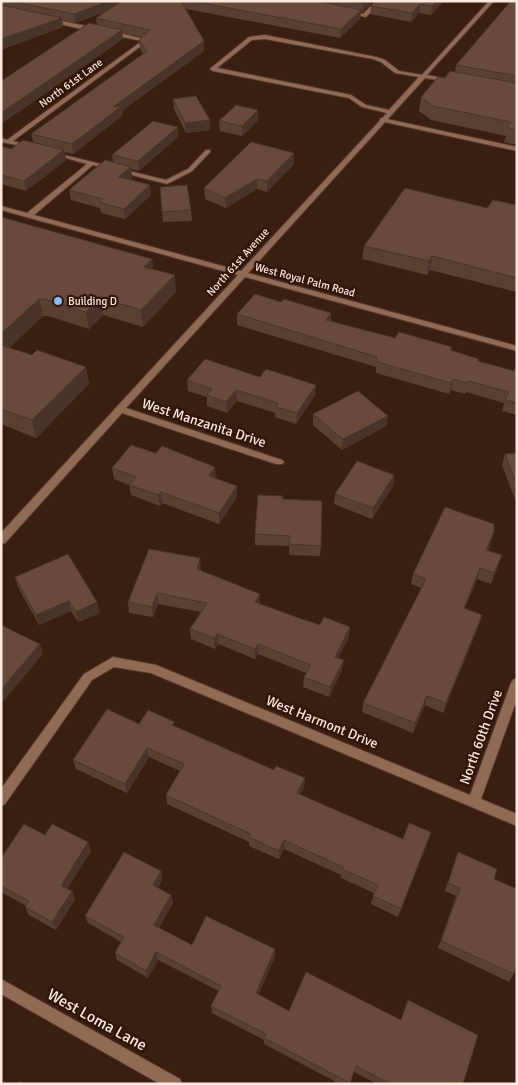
<svg xmlns="http://www.w3.org/2000/svg" width="518" height="1085" font-family="Signika,sans-serif">
	<rect width="100%" height="100%" fill="#3a1e10"/>
	<g fill="none" stroke-linecap="round" stroke-linejoin="round">
		<defs>
			<path id="lane" d="M 382,118 L 517,147 L 517,151 L 380,121 L 380,119 Z"/>
			<path id="street" d="M 376,1 L 381,1 L 366,17 L 345,13 L 348,11 L 363,14 Z
				M 489,1 L 494,1 L 427,75 L 452,80 L 452,82 L 425,78 L 248,273 L 517,346 L 517,351 L 245,277 L 126,408 L 282,460 L 284,462 L 282,464 L 276,464 L 122,413 L 5,543 L 1,544 L 1,533 L 238,275 L 26,217 L 1,210 L 1,206 L 27,213 L 87,164 L 52,154 L 52,152 L 166,180 L 188,169 L 206,150 L 210,150 L 210,152 L 192,171 L 167,184 L 93,165 L 34,215 L 241,271 L 387,113 L 362,107 L 349,98 L 213,71 L 210,69 L 211,68 L 249,37 L 265,35 L 376,57 L 385,60 L 399,71 L 422,75 ZM 265,39 L 373,59 L 381,62 L 395,73 L 419,77 L 389,110 L 366,105 L 351,95 L 217,68 L 252,40 Z
				M 52,19 L 96,28 L 99,30 L 96,32 L 50,22 L 50,20 Z
				M 110,31 L 149,40 L 13,141 L 32,146 L 32,148 L 1,142 L 1,138 L 7,140 L 142,41 L 108,34 L 108,32 Z
				M 113,657 L 156,665 L 470,795 L 511,683 L 513,680 L 517,678 L 517,699 L 481,799 L 517,814 L 517,826 L 151,673 L 114,667 L 92,680 L 5,804 L 1,806 L 1,789 L 84,674 Z
				M 1,979 L 180,1079 L 182,1084 L 160,1084 L 1,994 Z"/>
		</defs>
		<use href="#lane" stroke="#553a2d" stroke-width="2"/>
		<use href="#street" stroke="#553a2d" stroke-width="2"/>
		<use href="#lane" fill="#916a56" fill-rule="evenodd"/>
		<use href="#street" fill="#916a56" fill-rule="evenodd"/>
	</g>
	<path fill="#594032" d="M 1,1 L 373,1 L 362,12 L 361,12 L 360,19 L 340,38 L 186,9 L 204,41 L 204,51 L 123,110 L 123,115 L 73,154 L 65,152 L 66,160 L 26,191 L 1,184 L 1,146 L 11,149 L 33,142 L 31,134 L 143,54 L 140,49 L 139,40 L 142,37 L 122,33 L 123,39 L 1,124 L 1,81 L 97,25 L 96,18 L 107,11 L 75,23 L 62,20 L 63,27 L 1,50 Z
		M 444,1 L 431,15 L 419,13 L 411,22 L 370,14 L 371,6 Z
		M 517,3 L 517,145 L 504,142 L 506,136 L 431,120 L 419,111 L 421,97 L 445,78 L 455,72 L 456,65 Z
		M 173,99 L 210,120 L 210,130 L 186,133 L 174,109 Z
		M 258,120 L 242,136 L 220,131 L 219,121 Z
		M 178,137 L 139,171 L 131,169 L 132,177 L 130,179 L 150,185 L 151,195 L 125,219 L 101,213 L 100,208 L 71,200 L 69,190 L 113,162 L 112,155 Z
		M 294,153 L 294,164 L 267,192 L 257,189 L 226,208 L 205,199 L 204,188 Z
		M 160,187 L 191,210 L 192,221 L 163,222 Z
		M 517,205 L 517,292 L 430,270 L 427,275 L 362,259 L 364,246 L 487,208 Z
		M 1,217 L 152,259 L 153,269 L 176,292 L 143,327 L 103,315 L 89,329 L 48,316 L 43,316 L 9,348 L 32,355 L 86,367 L 89,384 L 36,438 L 1,424 Z
		M 281,302 L 331,313 L 331,321 L 395,338 L 452,347 L 451,351 L 479,359 L 479,362 L 514,371 L 517,365 L 517,415 L 502,411 L 504,403 L 466,392 L 465,394 L 451,390 L 449,394 L 376,373 L 376,367 L 237,325 L 237,314 Z
		M 187,380 L 315,395 L 296,424 L 275,417 L 275,413 L 237,401 L 227,413 L 207,406 L 207,397 L 188,391 Z
		M 313,414 L 388,416 L 386,426 L 342,450 L 313,425 Z
		M 156,453 L 215,467 L 215,479 L 237,497 L 219,524 L 162,503 L 160,506 L 131,495 L 129,485 L 114,479 L 112,468 Z
		M 517,453 L 517,505 L 502,465 L 505,454 Z
		M 394,475 L 393,486 L 372,519 L 334,504 L 335,494 Z
		M 283,500 L 321,546 L 320,556 L 289,555 L 289,546 L 255,545 L 255,534 Z
		M 494,532 L 491,542 L 488,550 L 498,566 L 491,584 L 477,579 L 465,608 L 482,615 L 479,625 L 443,713 L 425,705 L 413,733 L 362,712 L 363,703 L 422,588 L 411,584 L 413,574 Z
		M 201,569 L 201,571 L 260,604 L 349,637 L 338,658 L 342,670 L 329,697 L 303,687 L 304,677 L 306,673 L 258,654 L 255,659 L 218,644 L 215,649 L 191,639 L 190,629 L 201,612 L 158,604 L 153,617 L 129,613 L 128,602 Z
		M 15,577 L 100,613 L 78,622 L 71,611 L 39,625 L 18,587 Z
		M 139,724 L 175,727 L 274,770 L 305,778 L 304,787 L 300,795 L 363,822 L 403,839 L 428,841 L 398,917 L 371,904 L 374,893 L 341,878 L 341,875 L 284,849 L 279,859 L 249,846 L 249,842 L 167,804 L 166,795 L 180,771 L 149,757 L 127,793 L 76,769 L 73,760 Z
		M 45,835 L 91,851 L 67,889 L 72,891 L 75,899 L 56,930 L 29,915 L 25,907 L 26,906 L 1,892 L 1,858 Z
		M 458,852 L 494,879 L 517,889 L 517,973 L 515,972 L 514,974 L 509,982 L 438,948 L 456,896 L 445,891 Z
		M 161,871 L 162,880 L 158,888 L 171,895 L 173,903 L 159,928 L 192,945 L 275,957 L 258,994 L 289,1011 L 463,1084 L 377,1084 L 354,1072 L 349,1084 L 340,1084 L 264,1044 L 264,1040 L 212,1013 L 211,1006 L 219,991 L 158,960 L 148,978 L 117,960 L 115,953 L 121,942 L 88,923 L 85,916 Z"/>
	<path fill="#493429" d="M 108,1 L 118,1 L 119,7 L 75,23 L 74,14 Z
		M 365,1 L 373,1 L 362,12 L 363,3 Z
		M 437,1 L 444,1 L 431,15 L 432,6 Z
		M 420,4 L 419,13 L 411,22 L 412,13 Z
		M 361,10 L 360,19 L 340,38 L 341,29 Z
		M 62,18 L 63,27 L 1,50 L 1,39 Z
		M 122,30 L 123,39 L 1,124 L 1,113 Z
		M 204,41 L 204,51 L 123,110 L 123,115 L 73,154 L 72,144 L 113,107 Z
		M 258,110 L 258,120 L 242,136 L 242,126 Z
		M 210,120 L 210,130 L 186,133 L 185,123 Z
		M 178,127 L 178,137 L 139,171 L 138,161 Z
		M 64,150 L 66,160 L 26,191 L 24,181 Z
		M 294,153 L 294,164 L 267,192 L 267,181 Z
		M 131,167 L 132,177 L 121,187 L 119,177 Z
		M 257,179 L 257,189 L 226,208 L 225,198 Z
		M 150,185 L 151,195 L 125,219 L 124,209 Z
		M 432,256 L 430,270 L 427,275 L 429,261 Z
		M 152,259 L 154,276 L 144,267 Z
		M 175,275 L 176,292 L 143,327 L 141,310 Z
		M 101,298 L 103,315 L 89,329 L 86,312 Z
		M 39,299 L 43,316 L 1,355 L 1,334 Z
		M 331,313 L 330,324 L 326,320 Z
		M 86,367 L 89,384 L 36,438 L 32,420 Z
		M 453,379 L 451,390 L 449,394 L 451,383 Z
		M 316,385 L 315,395 L 296,424 L 297,413 Z
		M 236,390 L 237,401 L 227,413 L 226,402 Z
		M 388,416 L 386,426 L 342,450 L 343,439 Z
		M 215,467 L 216,478 L 209,487 L 209,476 Z
		M 394,475 L 393,486 L 372,519 L 373,508 Z
		M 237,486 L 237,497 L 219,524 L 219,513 Z
		M 161,492 L 162,503 L 160,506 L 158,495 Z
		M 494,532 L 491,542 L 483,560 L 486,550 Z
		M 502,555 L 498,566 L 491,584 L 494,573 Z
		M 200,558 L 201,569 L 197,580 L 197,569 Z
		M 480,568 L 477,579 L 461,618 L 464,608 Z
		M 157,593 L 158,604 L 153,617 L 152,607 Z
		M 260,594 L 260,604 L 255,602 Z
		M 69,601 L 71,611 L 39,625 L 36,615 Z
		M 97,602 L 100,613 L 78,622 L 76,612 Z
		M 482,615 L 479,625 L 443,713 L 446,703 Z
		M 350,627 L 349,637 L 334,667 L 335,657 Z
		M 217,634 L 218,644 L 215,649 L 214,638 Z
		M 40,644 L 43,654 L 1,704 L 1,690 Z
		M 258,644 L 258,654 L 255,659 L 255,649 Z
		M 344,660 L 342,670 L 329,697 L 330,687 Z
		M 427,696 L 425,705 L 413,733 L 415,723 Z
		M 147,748 L 149,757 L 127,793 L 125,784 Z
		M 305,778 L 304,787 L 296,803 L 297,793 Z
		M 431,832 L 428,841 L 398,917 L 401,909 Z
		M 284,840 L 284,849 L 279,859 L 279,851 Z
		M 88,842 L 91,851 L 64,894 L 61,886 Z
		M 161,871 L 162,880 L 155,893 L 153,885 Z
		M 72,891 L 75,899 L 56,930 L 52,922 Z
		M 171,895 L 173,903 L 156,933 L 154,925 Z
		M 275,949 L 275,957 L 256,1000 L 256,993 Z
		M 156,952 L 158,960 L 148,978 L 146,971 Z"/>
	<path fill="#684a3a" stroke="#493429" d="M 11,1 L 108,1 L 74,14 Z
		M 120,1 L 181,1 L 204,41 L 113,107 L 122,106 L 72,144 L 31,134 L 147,51 L 139,40 L 150,30 L 96,18 L 120,2 Z
		M 191,1 L 318,1 L 361,10 L 341,29 Z
		M 354,1 L 365,1 L 363,3 Z
		M 375,1 L 437,1 L 432,6 L 420,4 L 412,13 L 371,6 Z
		M 510,2 L 517,3 L 517,76 L 456,65 Z
		M 1,5 L 62,18 L 1,39 Z
		M 89,23 L 122,30 L 1,113 L 1,81 Z
		M 450,71 L 517,83 L 517,130 L 507,128 L 511,122 L 433,106 L 421,97 L 438,77 L 445,78 Z
		M 196,96 L 210,120 L 185,123 L 173,99 Z
		M 236,105 L 258,110 L 242,126 L 219,121 Z
		M 153,121 L 178,127 L 138,161 L 112,155 Z
		M 23,140 L 64,150 L 24,181 L 1,175 L 1,146 L 11,149 Z
		M 251,142 L 294,153 L 267,181 L 257,179 L 225,198 L 204,188 Z
		M 105,160 L 131,167 L 119,177 L 150,185 L 124,209 L 99,202 L 103,199 L 69,190 Z
		M 187,185 L 191,210 L 162,212 L 160,187 Z
		M 405,188 L 487,208 L 493,200 L 517,205 L 517,278 L 432,256 L 429,261 L 364,246 Z
		M 1,217 L 152,259 L 144,267 L 175,275 L 141,310 L 101,298 L 86,312 L 44,299 L 39,299 L 1,334 Z
		M 255,294 L 281,302 L 284,299 L 331,313 L 326,320 L 395,338 L 399,332 L 452,347 L 450,350 L 479,359 L 478,361 L 514,371 L 517,365 L 517,403 L 505,400 L 509,392 L 468,381 L 467,383 L 453,379 L 451,383 L 377,362 L 377,357 L 237,314 Z
		M 1,345 L 32,355 L 37,350 L 86,367 L 32,420 L 1,409 Z
		M 205,359 L 260,377 L 266,369 L 316,385 L 297,413 L 276,407 L 278,403 L 236,390 L 226,402 L 207,395 L 212,389 L 187,380 Z
		M 358,391 L 388,416 L 343,439 L 313,414 Z
		M 131,445 L 156,453 L 162,446 L 215,467 L 209,476 L 237,486 L 219,513 L 161,492 L 158,495 L 129,485 L 136,477 L 112,468 Z
		M 517,453 L 517,486 L 505,454 Z
		M 357,461 L 394,475 L 373,508 L 335,494 Z
		M 258,495 L 283,496 L 282,499 L 322,501 L 321,546 L 289,544 L 290,536 L 255,534 Z
		M 445,507 L 494,524 L 494,532 L 486,550 L 502,555 L 494,573 L 480,568 L 464,608 L 482,615 L 446,703 L 427,696 L 415,723 L 363,703 L 426,579 L 413,574 Z
		M 149,549 L 200,558 L 197,569 L 260,594 L 255,602 L 296,617 L 320,625 L 324,617 L 350,627 L 335,657 L 344,660 L 330,687 L 304,677 L 311,665 L 258,644 L 255,649 L 217,634 L 214,638 L 190,629 L 207,603 L 157,593 L 152,607 L 128,602 Z
		M 68,554 L 97,602 L 76,612 L 69,601 L 36,615 L 15,577 Z
		M 1,625 L 40,644 L 1,690 Z
		M 107,709 L 139,724 L 148,710 L 175,722 L 172,725 L 274,770 L 276,766 L 305,778 L 297,793 L 363,822 L 403,839 L 409,823 L 431,832 L 401,909 L 373,896 L 378,885 L 342,869 L 343,867 L 284,840 L 279,851 L 249,837 L 251,834 L 166,795 L 184,764 L 147,748 L 125,784 L 73,760 Z
		M 24,824 L 45,835 L 52,824 L 88,842 L 61,886 L 72,891 L 52,922 L 25,907 L 29,901 L 1,886 L 1,858 Z
		M 124,852 L 161,871 L 153,885 L 171,895 L 154,925 L 192,945 L 206,916 L 275,949 L 256,993 L 289,1011 L 306,972 L 401,1020 L 408,1000 L 478,1035 L 463,1084 L 390,1084 L 356,1066 L 350,1083 L 264,1038 L 266,1034 L 211,1006 L 221,986 L 156,952 L 146,971 L 115,953 L 124,937 L 85,916 Z
		M 458,852 L 497,869 L 494,879 L 517,889 L 517,964 L 514,974 L 441,941 L 460,888 L 448,883 Z
		M 19,1081 L 24,1084 L 18,1084 Z"/>
	<circle fill="#8cb9fc" stroke="#2f1506" stroke-width="2" cx="58" cy="301" r="5"/>
	<g text-anchor="middle" dominant-baseline="central" stroke-width="4.5" stroke-linejoin="round" paint-order="stroke">
		<g font-size="11" fill="#fce9df" stroke="#2f1506">
			<text transform="translate(71 83) rotate(-36)">North 61st Lane</text>
			<text transform="translate(238 262) rotate(-48)">North 61st Avenue</text>
			<text transform="translate(305 280) rotate(15)">West Royal Palm Road</text>
		</g>
		<g font-size="11" fill="#fce9df" stroke="#2f1506" text-anchor="start">
			<text x="68" y="301">Building D</text>
		</g>
		<g font-size="14" fill="#fce9df" stroke="#2f1506">
			<text transform="translate(204 423) rotate(18)">West Manzanita Drive</text>
			<text transform="translate(322 722) rotate(22)">West Harmont Drive</text>
			<text transform="translate(481 737) rotate(-70)">North 60th Drive</text>
		</g>
		<g font-size="16" fill="#fce9df" stroke="#2f1506">
			<text transform="translate(97 1020) rotate(29)">West Loma Lane</text>
		</g>
	</g>
	<rect width="518" height="1085" fill="none" stroke="#fce9df" stroke-width="5"/>
</svg>
